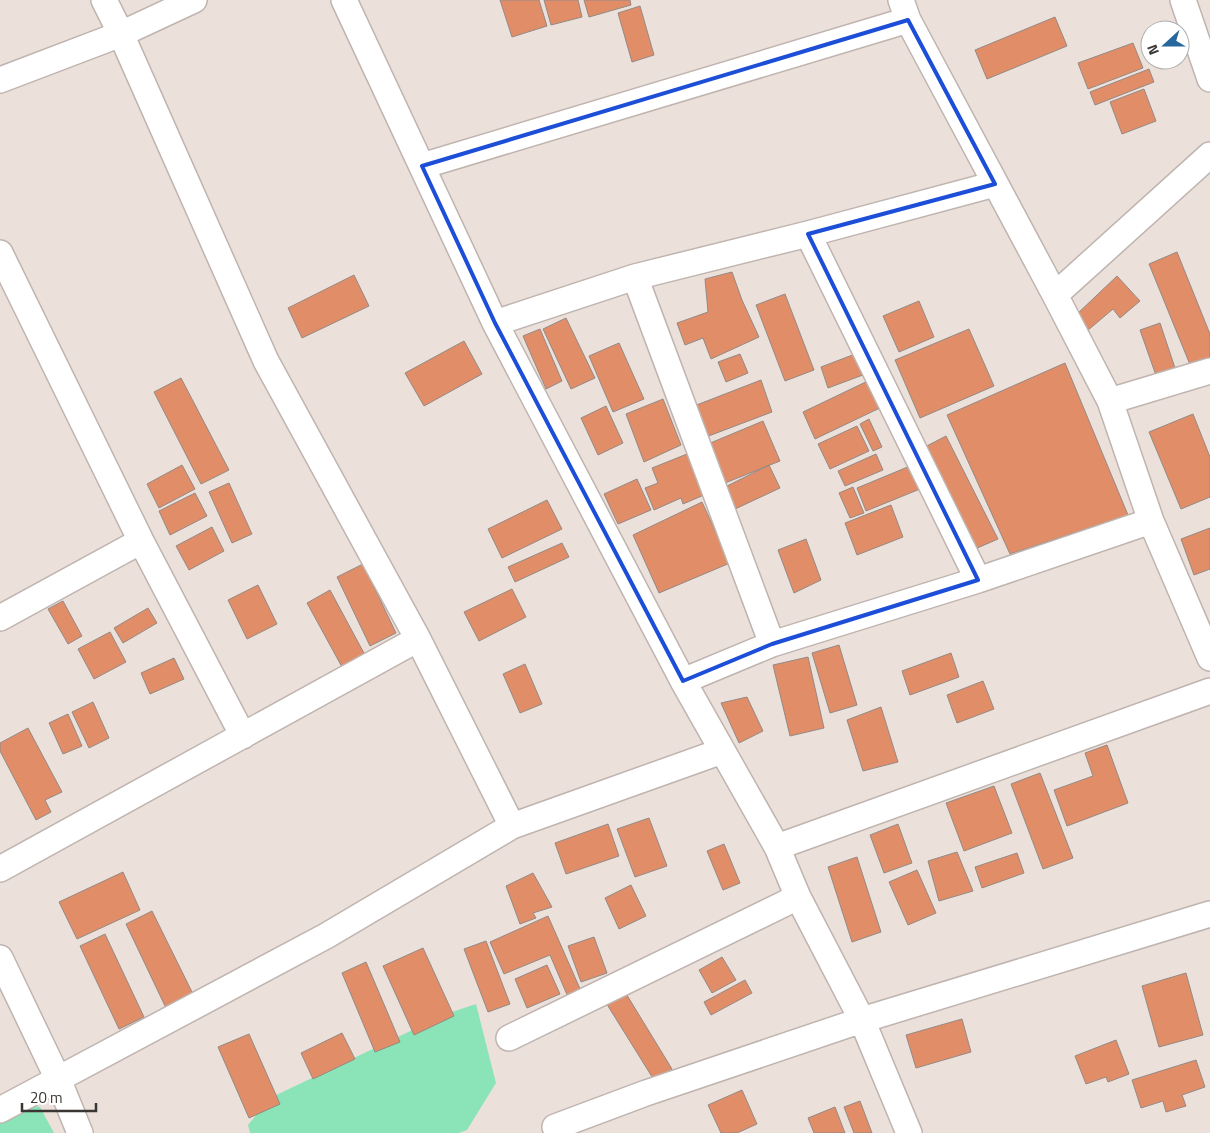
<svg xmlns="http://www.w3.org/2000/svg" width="1210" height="1133" font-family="'Titillium Web',sans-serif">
	<rect width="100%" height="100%" fill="#ece0db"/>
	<path fill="#8be4b7" d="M 476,1004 L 496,1083 L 467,1130 L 459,1133 L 250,1133 L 248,1125 L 270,1098 L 446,1014 Z
		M 13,1101 L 40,1107 L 54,1133 L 0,1133 L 0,1111 Z"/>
	<path fill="#e18d67" stroke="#948985" d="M 500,0 L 539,0 L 547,26 L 512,37 Z
		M 544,0 L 578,0 L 582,17 L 551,25 Z
		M 584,0 L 630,0 L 631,5 L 589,17 Z
		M 640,6 L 654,55 L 632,62 L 618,13 Z
		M 1055,17 L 1067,46 L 987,79 L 975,50 Z
		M 1133,43 L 1143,68 L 1088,89 L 1078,63 Z
		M 1149,69 L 1154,82 L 1095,105 L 1090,92 Z
		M 1144,89 L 1156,121 L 1122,134 L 1110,102 Z
		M 1177,252 L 1210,334 L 1210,365 L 1193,372 L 1149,264 Z
		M 732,272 L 742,300 L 759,337 L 711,359 L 703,338 L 685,345 L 677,323 L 708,312 L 705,279 Z
		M 354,275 L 369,306 L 302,338 L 288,308 Z
		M 1117,276 L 1140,301 L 1120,318 L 1113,309 L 1087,331 L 1076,315 Z
		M 785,294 L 814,370 L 785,381 L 756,305 Z
		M 919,301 L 934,337 L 899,352 L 883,316 Z
		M 566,318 L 595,378 L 571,389 L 543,329 Z
		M 1160,323 L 1178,377 L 1159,384 L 1140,330 Z
		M 540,329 L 562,381 L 546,389 L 523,336 Z
		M 969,329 L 994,386 L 920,418 L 895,360 Z
		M 464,341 L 482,374 L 424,406 L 405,373 Z
		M 619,343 L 644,399 L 613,412 L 589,356 Z
		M 863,351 L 871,372 L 828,388 L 821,367 Z
		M 740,354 L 748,373 L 726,382 L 718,362 Z
		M 1065,363 L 1128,515 L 1010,554 L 947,415 Z
		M 181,378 L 229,470 L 201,484 L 154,392 Z
		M 872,379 L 884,406 L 815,439 L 803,412 Z
		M 761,380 L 772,412 L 706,437 L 694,406 Z
		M 663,399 L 681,445 L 644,462 L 626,414 Z
		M 606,406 L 623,443 L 598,455 L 581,418 Z
		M 1193,414 L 1210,457 L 1210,497 L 1181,509 L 1149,432 Z
		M 869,419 L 882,447 L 873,451 L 860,424 Z
		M 763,421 L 780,461 L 725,483 L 708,444 Z
		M 857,426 L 869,451 L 830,469 L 818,444 Z
		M 946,436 L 998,539 L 975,549 L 921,449 Z
		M 687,454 L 704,495 L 683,504 L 681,498 L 654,510 L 645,488 L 658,483 L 652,468 Z
		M 876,454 L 883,470 L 845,486 L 838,471 Z
		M 182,465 L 195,489 L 159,508 L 147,484 Z
		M 769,465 L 780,488 L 733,510 L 723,488 Z
		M 910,466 L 920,489 L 866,511 L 857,488 Z
		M 637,479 L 651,510 L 618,524 L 604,494 Z
		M 229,483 L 252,534 L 232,543 L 209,492 Z
		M 853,487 L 864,513 L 850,518 L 839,493 Z
		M 195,493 L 207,516 L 170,535 L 159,511 Z
		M 547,500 L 562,529 L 502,558 L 488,529 Z
		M 702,502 L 730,563 L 659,593 L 633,535 Z
		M 891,505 L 903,537 L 857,555 L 845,523 Z
		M 212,527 L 224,551 L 189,570 L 176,546 Z
		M 1210,528 L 1210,569 L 1194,575 L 1181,539 Z
		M 806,539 L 821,580 L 794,593 L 778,550 Z
		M 562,543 L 569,557 L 515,582 L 508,567 Z
		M 363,564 L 396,633 L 370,646 L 337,577 Z
		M 258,585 L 277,624 L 247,639 L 228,600 Z
		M 512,589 L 526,617 L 479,641 L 464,612 Z
		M 330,590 L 365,655 L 342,667 L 307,603 Z
		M 63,601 L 82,636 L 68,644 L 48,609 Z
		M 148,608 L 157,623 L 123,643 L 114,628 Z
		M 110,632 L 126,662 L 94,679 L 78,649 Z
		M 839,645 L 857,705 L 830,713 L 812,653 Z
		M 951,653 L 959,677 L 910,695 L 902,671 Z
		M 808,657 L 824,728 L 790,736 L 773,665 Z
		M 174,658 L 184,679 L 150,694 L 141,673 Z
		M 525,664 L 542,704 L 520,713 L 503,674 Z
		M 983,681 L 994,709 L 957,723 L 947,695 Z
		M 747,697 L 763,731 L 739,743 L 721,703 Z
		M 93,702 L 109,738 L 89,748 L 72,712 Z
		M 881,707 L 898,762 L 863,771 L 847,720 Z
		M 68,714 L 82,746 L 63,754 L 49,723 Z
		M 28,728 L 62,792 L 45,800 L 51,812 L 36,820 L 0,751 L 0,743 Z
		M 1107,745 L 1128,803 L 1067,826 L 1054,790 L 1093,776 L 1085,753 Z
		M 1040,773 L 1073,858 L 1043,869 L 1011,784 Z
		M 994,786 L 1012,833 L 964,851 L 946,803 Z
		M 649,818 L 667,866 L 635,877 L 617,829 Z
		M 608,824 L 619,856 L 566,874 L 555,843 Z
		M 898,824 L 912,863 L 884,873 L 870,835 Z
		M 724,844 L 740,883 L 723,890 L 707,851 Z
		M 957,852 L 973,891 L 939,901 L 928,861 Z
		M 1017,853 L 1024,873 L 982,888 L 975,867 Z
		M 857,857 L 881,932 L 852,942 L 828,867 Z
		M 917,870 L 936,913 L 908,925 L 889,882 Z
		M 123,872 L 140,910 L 77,939 L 59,902 Z
		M 533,873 L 552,907 L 533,913 L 536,918 L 520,924 L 506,886 Z
		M 631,885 L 646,916 L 619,929 L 605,898 Z
		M 152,911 L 193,994 L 166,1008 L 126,924 Z
		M 548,916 L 581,991 L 568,997 L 550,955 L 504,974 L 490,942 Z
		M 105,934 L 144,1017 L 119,1029 L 80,946 Z
		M 594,937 L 607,973 L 581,982 L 568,946 Z
		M 486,941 L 510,1004 L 488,1012 L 464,949 Z
		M 423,948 L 454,1016 L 414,1035 L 383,966 Z
		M 722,957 L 736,980 L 712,993 L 699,970 Z
		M 366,962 L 400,1042 L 375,1052 L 342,973 Z
		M 547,965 L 560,994 L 527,1008 L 515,979 Z
		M 1186,973 L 1203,1035 L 1159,1047 L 1142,986 Z
		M 745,980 L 752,993 L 711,1015 L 704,1002 Z
		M 622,987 L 672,1069 L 654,1080 L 603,998 Z
		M 962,1019 L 971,1052 L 916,1068 L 906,1035 Z
		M 342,1033 L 355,1059 L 313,1079 L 301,1053 Z
		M 249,1034 L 280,1104 L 249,1118 L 218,1047 Z
		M 1116,1040 L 1129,1074 L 1108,1082 L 1106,1077 L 1086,1084 L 1075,1056 Z
		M 1196,1060 L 1205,1087 L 1182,1095 L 1186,1106 L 1166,1112 L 1163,1101 L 1141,1108 L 1132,1080 Z
		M 742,1090 L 757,1124 L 737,1133 L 721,1133 L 708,1105 Z
		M 860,1101 L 872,1133 L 854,1133 L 844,1107 Z
		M 835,1107 L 845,1133 L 814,1133 L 808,1118 Z"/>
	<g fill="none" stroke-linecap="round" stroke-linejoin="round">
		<defs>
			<path id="minor" d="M 104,0 L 121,34 L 266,361 L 418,639 L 512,826
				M 344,0 L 495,323 L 683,681 L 777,847 L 798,897 L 862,1020 L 909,1133
				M 901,0 L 908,20 L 1055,295 L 1110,401 L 1151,521 L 1210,658
				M 1183,0 L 1210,79
				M 0,80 L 121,34 L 194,0
				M 422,166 L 908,20
				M 808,234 L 978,580
				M 0,253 L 141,541 L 243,736
				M 635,277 L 772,644
				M 1055,295 L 1210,155
				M 495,323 L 635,277 L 808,234 L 995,184
				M 1110,401 L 1210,371
				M 0,618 L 141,541
				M 683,681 L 772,644 L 978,580 L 1151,521
				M 777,847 L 1210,691
				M 0,869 L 418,639
				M 0,958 L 58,1079 L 80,1133
				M 509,1038 L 798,897
				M 0,1110 L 326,936 L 512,826 L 722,751
				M 555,1127 L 646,1093 L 862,1020 L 1210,914"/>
		</defs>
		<use href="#minor" stroke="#bfb4af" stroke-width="28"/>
		<use href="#minor" stroke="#fff" stroke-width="25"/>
	</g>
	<path fill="none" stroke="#1d4ed8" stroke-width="4" stroke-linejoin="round" d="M 908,20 L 995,184 L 808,234 L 978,580 L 772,644 L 683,681 L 495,323 L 422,166 Z"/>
	<g transform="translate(1165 45) rotate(249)"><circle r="24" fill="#ffffff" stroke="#b0afae"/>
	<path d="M0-4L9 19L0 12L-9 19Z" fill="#26689d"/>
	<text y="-8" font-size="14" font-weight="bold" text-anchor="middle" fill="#3a3634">N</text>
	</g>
	<path d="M22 1103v8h74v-8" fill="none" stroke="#3a3634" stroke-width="2.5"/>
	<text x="30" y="1103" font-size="15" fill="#3a3634" stroke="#ffffff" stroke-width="4" paint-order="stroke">20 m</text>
</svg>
